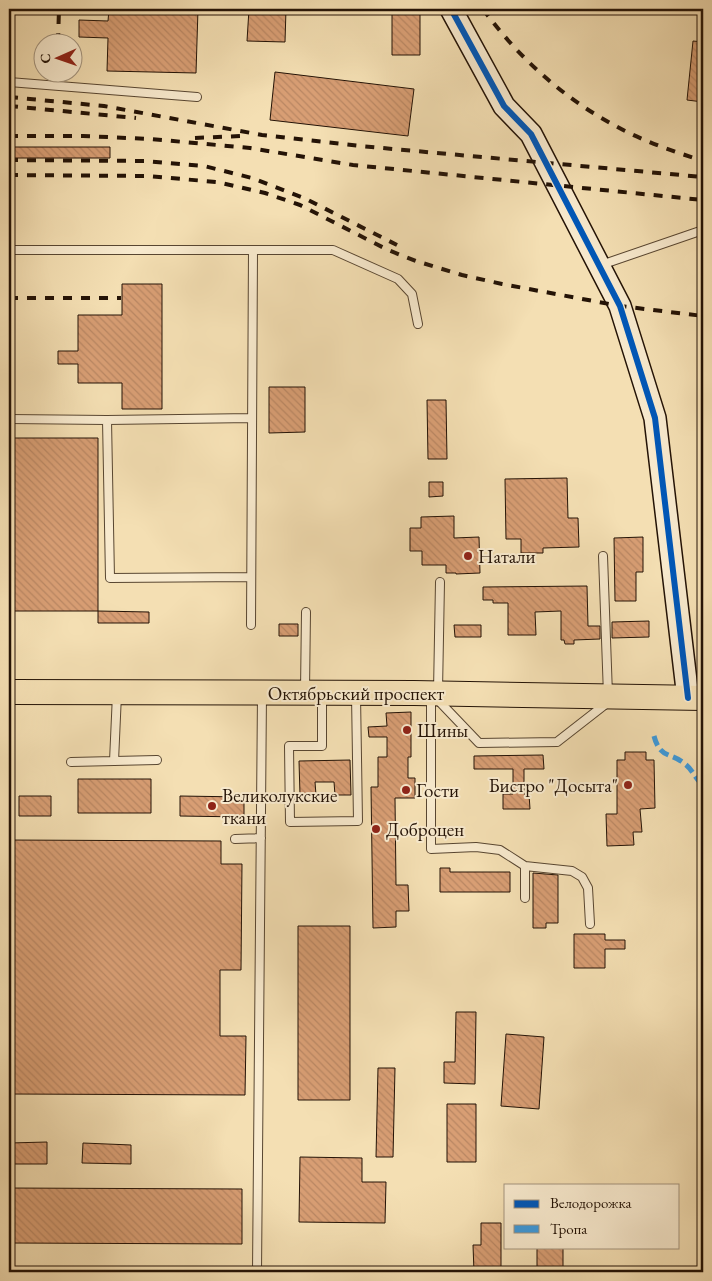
<svg xmlns="http://www.w3.org/2000/svg" width="712" height="1281" font-family="'EB Garamond',serif">
	<defs>
		<pattern id="building-back-hatch" width="6" height="6" patternUnits="userSpaceOnUse" patternTransform="scale(1.25)"><rect width="6" height="6" fill="#d89e74"/><path d="M-1 5l2 2M0 0l6 6M5-1l2 2" fill="none" stroke="#b98763"/></pattern>
	</defs>
	<rect width="100%" height="100%" fill="#f4dfb3"/>
	<filter id="stains"><feTurbulence type="fractalNoise" baseFrequency=".004" numOctaves="4"/><feColorMatrix values="0 0 0 0 .2 0 0 0 0 .09 0 0 0 0 .02 0 0 0 .5 -.17"/></filter>
	<radialGradient id="worn" r=".72"><stop offset=".6" stop-color="#630" stop-opacity="0"/><stop offset="1" stop-color="#630" stop-opacity=".3"/></radialGradient>
	<path fill="url(#building-back-hatch)" stroke="#241306" d="M 109,9 L 198,9 L 196,73 L 107,71 L 108,38 L 79,37 L 79,20 L 108,21 Z
		M 249,9 L 286,9 L 285,42 L 247,41 Z
		M 392,9 L 420,9 L 420,55 L 392,55 Z
		M 693,41 L 703,42 L 703,102 L 687,100 Z
		M 275,72 L 414,89 L 408,136 L 270,120 Z
		M 9,147 L 110,147 L 110,158 L 9,158 Z
		M 122,284 L 162,284 L 162,409 L 122,409 L 122,383 L 78,383 L 78,364 L 58,364 L 58,351 L 78,351 L 78,315 L 122,315 Z
		M 269,387 L 305,387 L 305,432 L 269,433 Z
		M 427,400 L 446,400 L 447,459 L 428,459 Z
		M 9,438 L 98,438 L 98,611 L 9,611 Z
		M 567,478 L 568,518 L 578,518 L 579,547 L 543,548 L 543,553 L 521,553 L 521,539 L 506,539 L 505,479 Z
		M 429,482 L 443,482 L 443,496 L 429,497 Z
		M 454,516 L 454,538 L 479,537 L 480,573 L 456,574 L 456,573 L 446,573 L 446,565 L 422,565 L 422,551 L 410,551 L 410,528 L 421,528 L 421,517 Z
		M 643,537 L 643,572 L 636,572 L 636,601 L 615,601 L 614,538 Z
		M 587,586 L 588,626 L 600,626 L 600,639 L 574,640 L 574,644 L 565,644 L 564,640 L 561,640 L 561,611 L 535,612 L 536,635 L 508,635 L 508,603 L 493,603 L 493,600 L 483,600 L 483,587 Z
		M 98,611 L 149,612 L 149,623 L 98,623 Z
		M 649,621 L 649,637 L 612,638 L 612,622 Z
		M 279,624 L 298,624 L 298,636 L 279,636 Z
		M 454,625 L 481,625 L 481,637 L 455,637 Z
		M 411,712 L 411,757 L 408,757 L 408,778 L 415,778 L 415,798 L 395,798 L 396,885 L 408,885 L 409,911 L 396,911 L 396,927 L 373,928 L 371,787 L 378,787 L 378,757 L 387,757 L 387,737 L 369,737 L 368,727 L 387,726 L 386,713 Z
		M 625,752 L 646,752 L 646,760 L 654,760 L 655,808 L 640,809 L 642,832 L 633,832 L 634,845 L 607,846 L 606,814 L 617,814 L 617,760 L 625,760 Z
		M 543,755 L 544,769 L 524,769 L 524,794 L 529,794 L 530,809 L 503,809 L 503,794 L 513,794 L 513,769 L 474,769 L 474,756 Z
		M 350,760 L 351,795 L 335,795 L 334,782 L 315,782 L 316,795 L 300,795 L 299,761 Z
		M 78,779 L 151,779 L 151,813 L 78,813 Z
		M 19,796 L 51,796 L 51,816 L 19,816 Z
		M 180,796 L 244,797 L 244,817 L 180,816 Z
		M 9,840 L 221,841 L 221,864 L 242,864 L 241,970 L 220,970 L 220,1036 L 246,1036 L 245,1095 L 9,1094 Z
		M 440,868 L 450,868 L 450,872 L 510,872 L 510,892 L 440,892 Z
		M 533,873 L 558,875 L 558,923 L 546,923 L 546,928 L 533,928 Z
		M 298,926 L 350,926 L 350,1100 L 298,1100 Z
		M 574,934 L 605,934 L 605,940 L 625,940 L 625,949 L 605,949 L 605,968 L 574,968 Z
		M 456,1012 L 476,1012 L 475,1084 L 444,1083 L 444,1062 L 455,1062 Z
		M 506,1034 L 544,1037 L 539,1109 L 501,1106 Z
		M 378,1068 L 395,1068 L 393,1157 L 376,1157 Z
		M 447,1104 L 476,1104 L 476,1162 L 447,1162 Z
		M 47,1142 L 47,1164 L 9,1164 L 9,1143 Z
		M 83,1143 L 131,1145 L 131,1164 L 82,1163 Z
		M 300,1157 L 362,1158 L 362,1182 L 386,1182 L 385,1223 L 299,1222 Z
		M 9,1188 L 242,1189 L 242,1244 L 9,1243 Z
		M 481,1223 L 501,1223 L 501,1272 L 474,1272 L 473,1245 L 481,1245 Z
		M 537,1247 L 563,1247 L 563,1272 L 537,1272 Z"/>
	<g fill="none" stroke-linecap="round" stroke-linejoin="round">
		<defs>
			<path id="lane" d="M 9,82 L 197,97
				M 9,250 L 333,250 L 398,279 L 412,294 L 418,324
				M 601,265 L 703,230
				M 9,419 L 107,420 L 252,418
				M 107,420 L 110,578 L 251,577
				M 603,556 L 608,695
				M 251,625 L 253,250
				M 305,690 L 306,612
				M 438,691 L 440,582
				M 322,695 L 322,746 L 289,746 L 290,822 L 358,821 L 356,695
				M 431,695 L 431,849 L 476,847 L 500,850 L 525,866 L 572,871 L 582,877 L 588,888 L 590,924
				M 436,698 L 479,743 L 557,742 L 607,703
				M 114,761 L 117,694
				M 71,762 L 157,760
				M 235,839 L 261,838
				M 525,898 L 525,866
				M 257,1272 L 262,694"/>
			<path id="secondary" d="M 451,9 L 504,106 L 531,134 L 620,306 L 655,418 L 688,698"/>
			<path id="primary" d="M 9,692 L 414,693 L 703,698"/>
		</defs>
		<use href="#lane" stroke="#584631" stroke-width="10"/>
		<use href="#secondary" stroke="#241306" stroke-width="24"/>
		<use href="#primary" stroke="#241306" stroke-width="26"/>
		<use href="#lane" stroke="#f8eace" stroke-width="8"/>
		<use href="#secondary" stroke="#f8eace" stroke-width="21"/>
		<use href="#primary" stroke="#f4dfb3" stroke-width="24"/>
		<path stroke="#241306" stroke-width="4" stroke-dasharray="9 9" stroke-linecap="butt" d="M 483,9 C 517,56 563,98 614,125 C 642,141 673,151 703,161
			M 58,42 L 59,9
			M 9,97 L 104,106 L 262,135 L 360,146 L 703,177
			M 9,106 L 136,118
			M 9,136 L 83,136 L 151,139 L 250,148 L 353,165 L 703,200
			M 195,138 L 240,136
			M 9,160 L 144,161 L 204,166 L 252,178 L 304,198 L 397,245
			M 9,175 L 146,176 L 217,182 L 265,193 L 300,205 L 388,250 L 416,261 L 462,275 L 502,284 L 620,306 L 703,316
			M 9,298 L 121,298"/>
		<path stroke="#3c9add" stroke-width="5" stroke-dasharray="10 5" stroke-linecap="butt" d="M 654,736 C 660,759 671,752 685,764 C 693,770 695,779 703,785"/>
		<defs>
			<path id="cycleway" d="M 451,9 L 504,106 L 531,134 L 620,306 L 655,418 L 688,698"/>
		</defs>
		<use href="#cycleway" stroke="#f8eace" stroke-width="9"/>
		<use href="#cycleway" stroke="#0057b8" stroke-width="6"/>
	</g>
	<g fill="#8f2418" stroke="#f8eace" stroke-width="2">
		<circle cx="468" cy="556" r="5"/>
		<circle cx="407" cy="730" r="5"/>
		<circle cx="628" cy="785" r="5"/>
		<circle cx="406" cy="790" r="5"/>
		<circle cx="212" cy="806" r="5"/>
		<circle cx="376" cy="829" r="5"/>
	</g>
	<g text-anchor="middle" dominant-baseline="central" stroke-width="4" stroke-linejoin="round" paint-order="stroke">
		<g font-size="19" fill="#241306" stroke="#f8eace" text-anchor="start">
			<text x="478" y="556">Натали</text>
			<text x="417" y="730">Шины</text>
			<text x="618" y="785" text-anchor="end">Бистро "Досыта"</text>
			<text x="416" y="790">Гости</text>
			<text x="222" y="795">Великолукские<tspan x="222" dy="22">ткани</tspan></text>
			<text x="386" y="829">Доброцен</text>
		</g>
		<g font-size="19" fill="#241306" stroke="#f8eace">
			<text x="356" y="693">Октябрьский проспект</text>
		</g>
	</g>
	<rect width="712" height="1281" fill="none" stroke="#f4dfb3" stroke-width="30"/>
	<rect x="10" y="10" width="692" height="1261" fill="none" stroke="#241306" stroke-width="2.5"/>
	<rect x="15" y="15" width="682" height="1251" fill="none" stroke="#241306"/>
	<rect x="504" y="1184" width="175" height="65" fill="#f8eace" stroke="#a3947e"/>
	<rect x="514" y="1200" width="25" height="8" fill="#0057b8" stroke="#a3947e"/>
	<text x="550" y="1208" font-size="15" fill="#241306">Велодорожка</text>
	<rect x="514" y="1225" width="25" height="8" fill="#3c9add" stroke="#a3947e"/>
	<text x="550" y="1234" font-size="15" fill="#241306">Тропа</text>
	<g transform="translate(58 58) rotate(268)"><circle r="24" fill="#f8eace" stroke="#a3947e"/>
	<path d="M0-4L9 19L0 12L-9 19Z" fill="#8f2418"/>
	<text y="-8" font-size="14" font-weight="bold" text-anchor="middle" fill="#241306">С</text>
	</g>
	<rect width="100%" height="100%" filter="url(#stains)"/>
	<rect width="100%" height="100%" fill="url(#worn)"/>
</svg>
